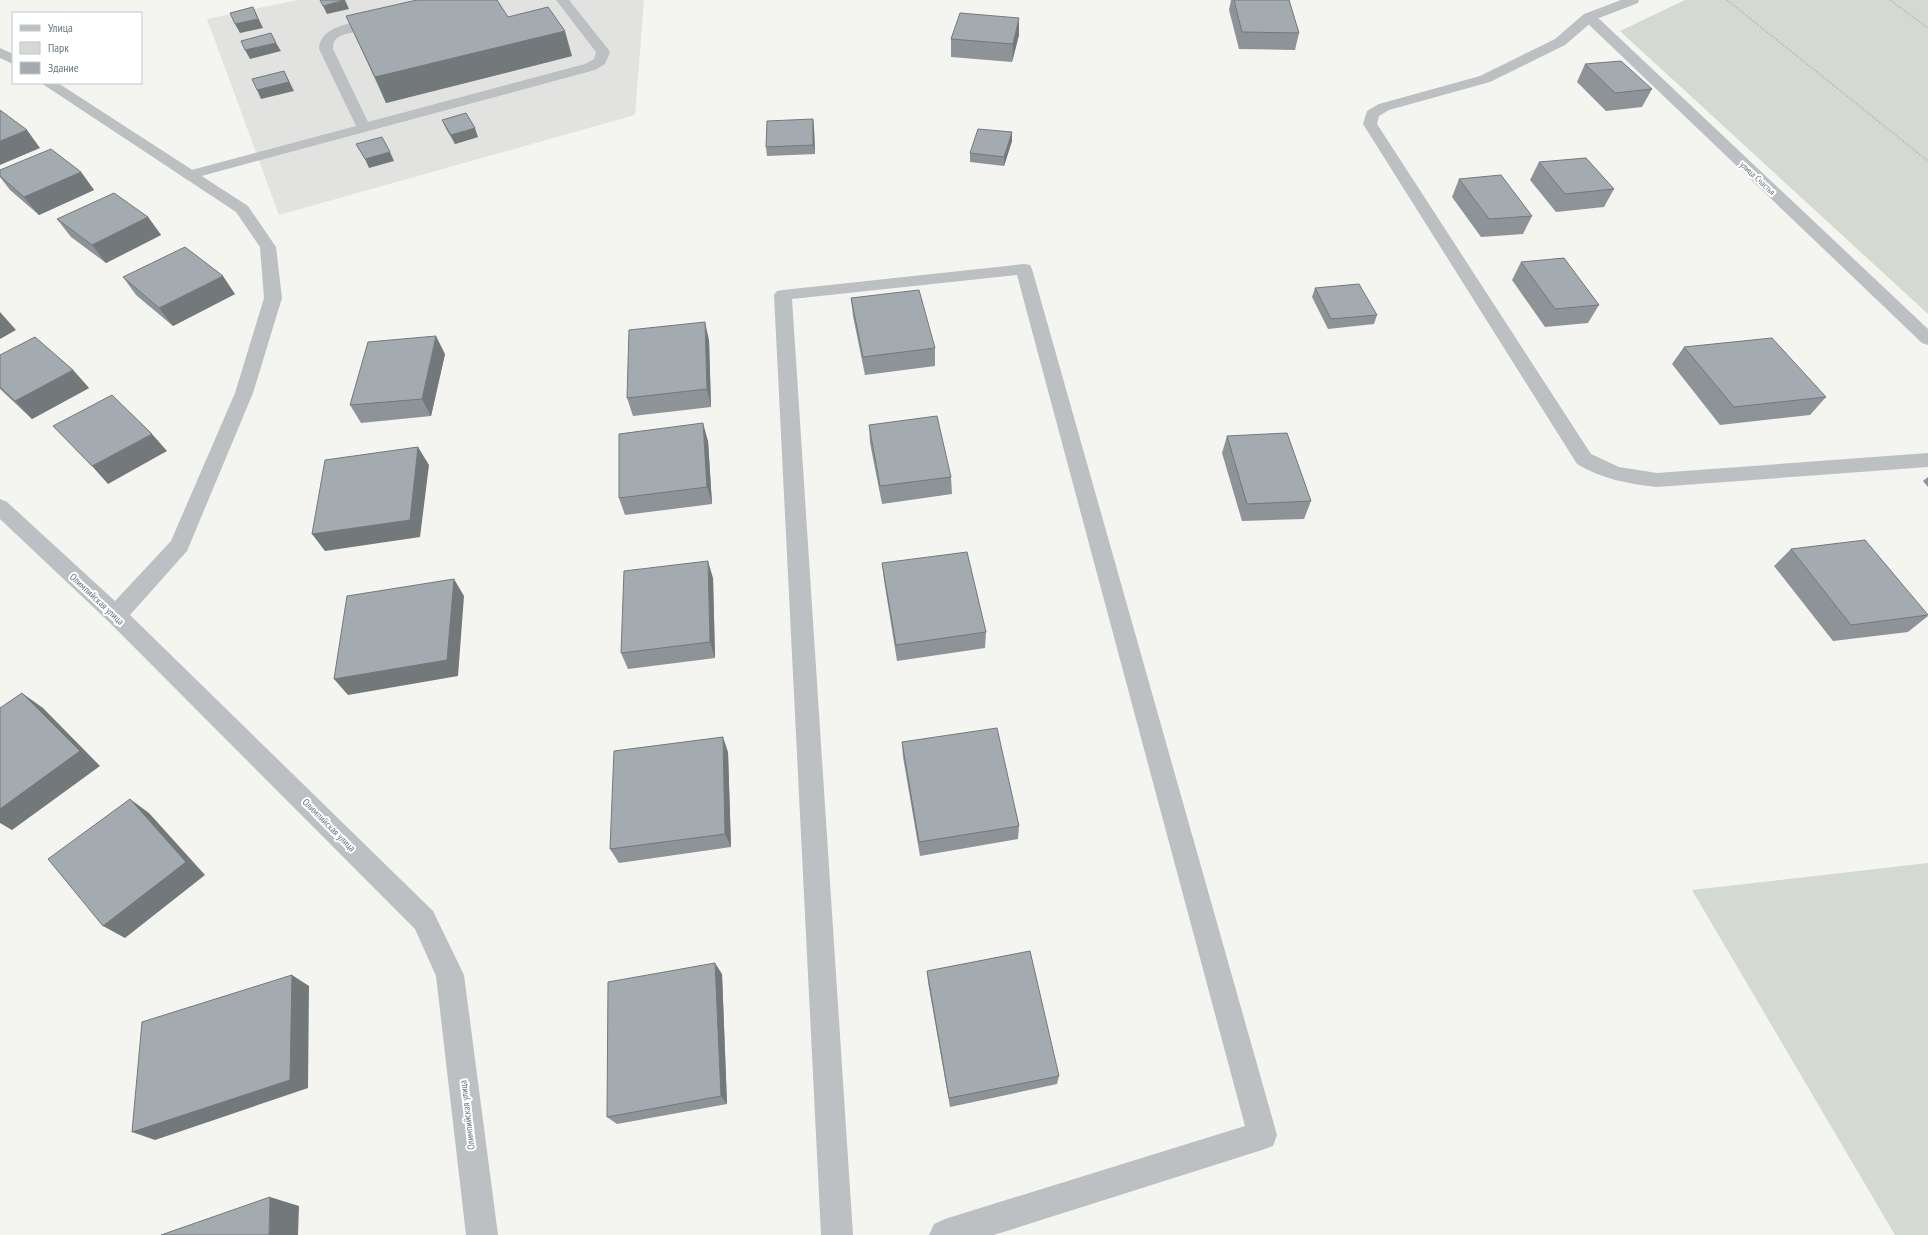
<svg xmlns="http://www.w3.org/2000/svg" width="1928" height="1235" font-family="'PT Sans Narrow',sans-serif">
	<rect width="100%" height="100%" fill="#f4f4f1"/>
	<path fill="#e2e3e1" d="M 297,0 L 644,0 L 635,115 L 279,215 L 207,19 Z"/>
	<path fill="#d4d9d1" d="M 1685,0 L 1928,0 L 1928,314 L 1620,31 Z
		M 1928,863 L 1928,1235 L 1895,1235 L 1692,890 Z"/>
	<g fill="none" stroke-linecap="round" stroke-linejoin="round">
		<path stroke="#b6b9bb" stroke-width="1.5" stroke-dasharray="1.5 1.5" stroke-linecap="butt" d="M 1727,0 L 1928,161
			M 1890,0 L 1928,28"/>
		<path fill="#bcc0c3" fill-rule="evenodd" d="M 556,0 L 569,0 L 608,49 L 610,52 L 605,64 L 595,70 L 194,178 L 189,180 L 184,178 L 181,175 L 184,172 L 356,126 L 319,49 C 320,23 361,22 380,18 L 385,19 L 387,22 L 385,25 L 342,35 C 335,39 333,41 333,49 L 368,122 L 585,64 L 594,59 L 596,52 Z
			M 1621,0 L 1639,0 L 1638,3 L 1594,20 L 1565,45 L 1490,82 L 1389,110 L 1379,116 L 1377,124 L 1591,454 L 1619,467 L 1657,473 L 1928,453 L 1928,467 L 1657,487 C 1628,484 1602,479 1577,464 L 1363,124 L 1367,111 L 1379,104 L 1480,76 L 1555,39 L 1584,14 Z"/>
		<path fill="#bcc0c3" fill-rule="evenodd" d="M 1589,13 L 1594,14 L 1928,329 L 1928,345 L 1922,343 L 1584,20 L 1582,17 L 1584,14 Z
			M 0,48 L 13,54 L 13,64 L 0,58 Z
			M 41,83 L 58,83 L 248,206 L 276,247 L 282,298 L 253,393 L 187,551 L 130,615 L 433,911 L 464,975 L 498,1235 L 466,1235 L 436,976 L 415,929 L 108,621 L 0,519 L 0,499 L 7,502 L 115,601 L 171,541 L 235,393 L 264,298 L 260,247 L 236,212 Z
			M 1024,264 L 1030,265 L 1032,269 L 1277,1135 L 1273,1146 L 1262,1150 L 994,1235 L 929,1235 L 934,1224 L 945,1219 L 1245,1126 L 1017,275 L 792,299 L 853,1235 L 821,1235 L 774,295 L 777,291 L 783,290 Z"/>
	</g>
	<path fill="#8d9397" d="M 1231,0 L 1289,0 L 1299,33 L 1295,50 L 1239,49 L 1229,10 Z
		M 346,16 L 508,17 L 572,56 L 386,103 Z
		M 1019,35 L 1012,62 L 951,57 L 951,39 Z
		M 1585,64 L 1652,89 L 1642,107 L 1606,111 L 1577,82 Z
		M 813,119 L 814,128 L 815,154 L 767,156 L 766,147 Z
		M 442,120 L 478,137 L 455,144 L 446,129 Z
		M 1012,132 L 1012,141 L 1004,166 L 970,162 L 970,153 Z
		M 1539,162 L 1614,189 L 1604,207 L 1556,212 L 1530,180 Z
		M 0,170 L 81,172 L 94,190 L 39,215 L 10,190 L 0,177 Z
		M 1459,179 L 1532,216 L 1523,234 L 1481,237 L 1452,197 Z
		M 148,217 L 161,235 L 106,263 L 71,237 L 57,219 Z
		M 1521,262 L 1599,305 L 1588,323 L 1545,327 L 1512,280 Z
		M 123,277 L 235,294 L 173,326 L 136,295 Z
		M 1315,288 L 1377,315 L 1374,324 L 1328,329 L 1312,297 Z
		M 851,298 L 935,348 L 935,366 L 865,375 L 853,316 Z
		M 709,340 L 711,407 L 633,416 L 627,398 Z
		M 1684,347 L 1826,397 L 1810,415 L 1720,425 L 1672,364 Z
		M 445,354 L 431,416 L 361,423 L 350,405 Z
		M 0,355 L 73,370 L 89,388 L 32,419 L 0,389 Z
		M 869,425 L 951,477 L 952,494 L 882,504 L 870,443 Z
		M 1227,436 L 1311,501 L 1304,519 L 1242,521 L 1222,453 Z
		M 708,441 L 712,504 L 625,515 L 619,498 Z
		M 1928,477 L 1928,487 L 1923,481 Z
		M 1791,549 L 1928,616 L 1908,632 L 1833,641 L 1774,566 Z
		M 882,563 L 986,632 L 985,648 L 897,661 L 884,580 Z
		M 713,578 L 715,658 L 628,669 L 621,653 Z
		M 902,742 L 1019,826 L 1018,839 L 920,856 L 903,757 Z
		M 728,752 L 731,847 L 619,863 L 610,849 Z
		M 927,971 L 1059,1076 L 1057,1084 L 950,1107 L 928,982 Z
		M 722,974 L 727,1104 L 617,1124 L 607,1117 Z"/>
	<path fill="#73787b" d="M 345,0 L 349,9 L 327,14 L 323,6 Z
		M 253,7 L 263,28 L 240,33 L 235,24 Z
		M 1019,18 L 1019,35 L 1012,62 L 1013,44 Z
		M 565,31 L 572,56 L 386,103 L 375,77 Z
		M 276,43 L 281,51 L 250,59 L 245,50 Z
		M 284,71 L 294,91 L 261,99 L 257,90 Z
		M 813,119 L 814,128 L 815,154 L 813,145 Z
		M 475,128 L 478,137 L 455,144 L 451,135 Z
		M 27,130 L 40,148 L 0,165 L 0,141 Z
		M 1012,132 L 1012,141 L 1004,166 L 1004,157 Z
		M 390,152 L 394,161 L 369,168 L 365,159 Z
		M 81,172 L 94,190 L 39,215 L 24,197 Z
		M 148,217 L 161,235 L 106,263 L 92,245 Z
		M 223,276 L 235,294 L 173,326 L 159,308 Z
		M 0,312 L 16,330 L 0,339 Z
		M 705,322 L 709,340 L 711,407 L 707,389 Z
		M 436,336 L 445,354 L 431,416 L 422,399 Z
		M 73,370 L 89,388 L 32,419 L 15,401 Z
		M 703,423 L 708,441 L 712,504 L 707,487 Z
		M 152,434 L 167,451 L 108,484 L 92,466 Z
		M 418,447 L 429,465 L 420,537 L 325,551 L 312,534 Z
		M 708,561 L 713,578 L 715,658 L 710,642 Z
		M 454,579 L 464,596 L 458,676 L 348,695 L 334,679 Z
		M 22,693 L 43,708 L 100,766 L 12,830 L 0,823 L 0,809 Z
		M 723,737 L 728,752 L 731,847 L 725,834 Z
		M 130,799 L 149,813 L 205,875 L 125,938 L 103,926 Z
		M 715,963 L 722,974 L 727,1104 L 721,1096 Z
		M 292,975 L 309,986 L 308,1088 L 155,1140 L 132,1132 Z
		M 270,1197 L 299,1206 L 298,1235 L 269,1235 Z"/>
	<path fill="#a4abb0" stroke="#73787b" d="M 320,0 L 345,0 L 323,6 Z
		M 417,0 L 497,0 L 508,17 L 548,7 L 565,31 L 375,77 L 346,16 Z
		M 1234,0 L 1289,0 L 1299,33 L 1242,32 Z
		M 253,7 L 258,19 L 235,24 L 230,13 Z
		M 960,13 L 1019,18 L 1013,44 L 951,39 Z
		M 271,33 L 276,43 L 245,50 L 241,41 Z
		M 1621,61 L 1652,89 L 1615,93 L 1585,64 Z
		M 284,71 L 289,82 L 257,90 L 252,79 Z
		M 0,110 L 27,130 L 0,141 Z
		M 466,113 L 475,128 L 451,135 L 442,120 Z
		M 813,119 L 813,145 L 766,147 L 767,121 Z
		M 978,129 L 1012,132 L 1004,157 L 970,153 Z
		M 382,137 L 390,152 L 365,159 L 356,144 Z
		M 51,149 L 81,172 L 24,197 L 0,176 L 0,170 Z
		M 1586,158 L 1614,189 L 1565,194 L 1539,162 Z
		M 1501,175 L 1532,216 L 1489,219 L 1459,179 Z
		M 114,193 L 148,217 L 92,245 L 57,219 Z
		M 185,247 L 223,276 L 159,308 L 123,277 Z
		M 1564,258 L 1599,305 L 1555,309 L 1521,262 Z
		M 1359,284 L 1377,315 L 1331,319 L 1315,288 Z
		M 919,290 L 935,348 L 863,357 L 851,298 Z
		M 705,322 L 707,389 L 627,398 L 629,330 Z
		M 436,336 L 422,399 L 350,405 L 368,342 Z
		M 35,337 L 73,370 L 15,401 L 0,387 L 0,355 Z
		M 1772,338 L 1826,397 L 1734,407 L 1684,347 Z
		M 112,395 L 152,434 L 92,466 L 53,426 Z
		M 937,416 L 951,477 L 880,486 L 869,425 Z
		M 703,423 L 707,487 L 619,498 L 619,434 Z
		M 1287,433 L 1311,501 L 1247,504 L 1227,436 Z
		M 418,447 L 410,520 L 312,534 L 325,460 Z
		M 1865,540 L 1928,615 L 1851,625 L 1791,549 Z
		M 967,552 L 986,632 L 896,645 L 882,563 Z
		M 708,561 L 710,642 L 621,653 L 624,571 Z
		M 454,579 L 447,660 L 334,679 L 347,596 Z
		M 22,693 L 80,751 L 0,809 L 0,708 Z
		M 997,728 L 1019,826 L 919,842 L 902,742 Z
		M 723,737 L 725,834 L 610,849 L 614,751 Z
		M 130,799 L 186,862 L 103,926 L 48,859 Z
		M 1030,951 L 1059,1076 L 949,1098 L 927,971 Z
		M 715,963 L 721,1096 L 607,1117 L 608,982 Z
		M 292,975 L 290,1080 L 132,1132 L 142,1022 Z
		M 270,1197 L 269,1235 L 161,1235 Z"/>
	<g text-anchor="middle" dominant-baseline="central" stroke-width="4" stroke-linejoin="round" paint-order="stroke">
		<g font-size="9" fill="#66767f" stroke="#fff">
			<text transform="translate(1758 178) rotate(43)">улица Счастья</text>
		</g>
		<g font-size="10" fill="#66767f" stroke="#fff">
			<text transform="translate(97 599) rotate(43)">Олимпийская улица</text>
			<text transform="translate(329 825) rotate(45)">Олимпийская улица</text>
			<text transform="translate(467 1115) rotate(-97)">Олимпийская улица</text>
		</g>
	</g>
	<rect x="12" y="12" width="130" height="72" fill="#ffffff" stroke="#c2c8cc"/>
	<rect x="20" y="25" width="20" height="6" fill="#bcc0c3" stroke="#c2c8cc"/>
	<text x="48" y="32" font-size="12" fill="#66767f">Улица</text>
	<rect x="20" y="42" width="20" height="12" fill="#d4d9d1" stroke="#c2c8cc"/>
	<text x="48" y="52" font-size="12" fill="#66767f">Парк</text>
	<rect x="20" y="62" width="20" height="12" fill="#a4abb0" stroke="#c2c8cc"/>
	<text x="48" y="72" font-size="12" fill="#66767f">Здание</text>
</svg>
